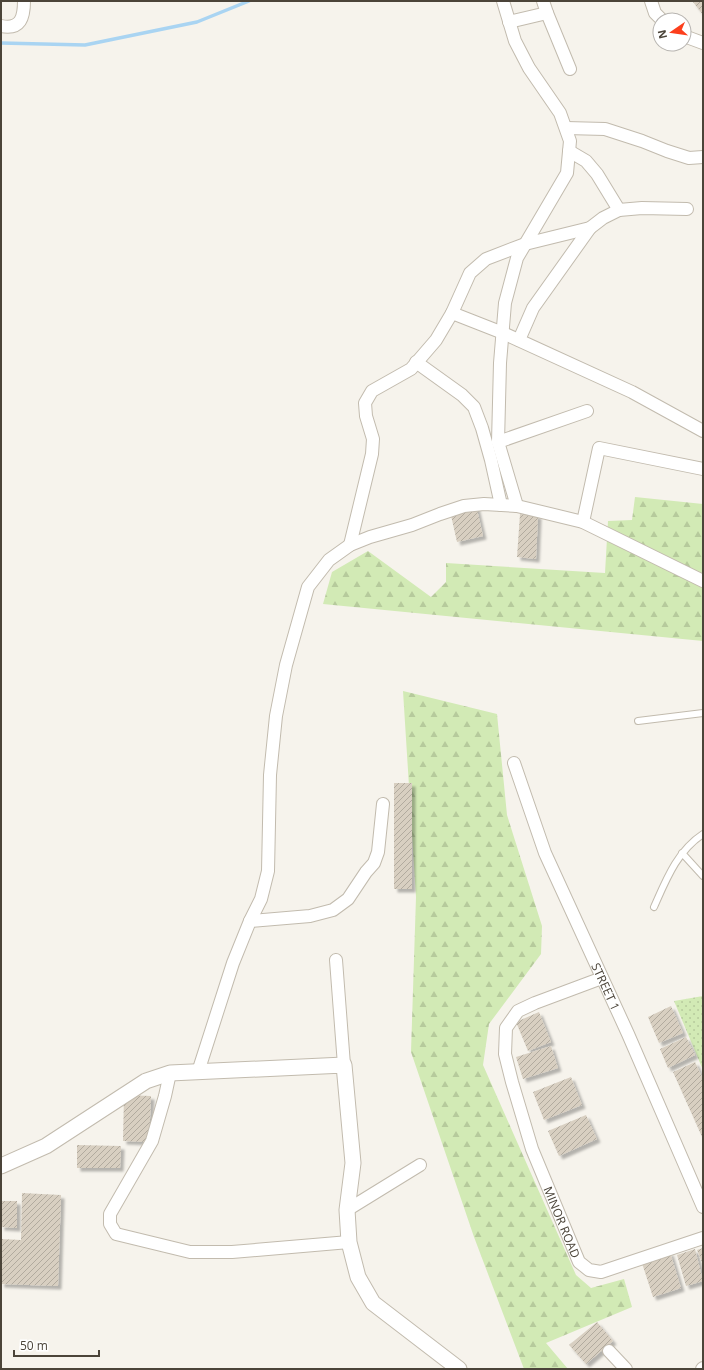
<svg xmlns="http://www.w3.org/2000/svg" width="704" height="1370" font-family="'Open Sans',sans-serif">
	<defs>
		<pattern id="grass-dots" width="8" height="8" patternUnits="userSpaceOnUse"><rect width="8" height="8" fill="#d2eab5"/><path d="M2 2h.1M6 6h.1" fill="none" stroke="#b6ca9c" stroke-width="1.8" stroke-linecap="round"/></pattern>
		<pattern id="forest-firs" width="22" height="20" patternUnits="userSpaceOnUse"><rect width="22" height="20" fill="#d2eab5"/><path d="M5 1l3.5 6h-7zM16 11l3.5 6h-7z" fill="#b6ca9c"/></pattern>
		<pattern id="building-hatch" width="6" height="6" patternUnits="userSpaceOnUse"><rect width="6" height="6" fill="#d8cfc1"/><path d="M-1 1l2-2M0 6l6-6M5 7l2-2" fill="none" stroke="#b1aa9e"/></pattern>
		<filter id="shadow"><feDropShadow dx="3.5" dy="3.5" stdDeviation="1" flood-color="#0004"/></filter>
	</defs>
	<rect width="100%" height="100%" fill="#f6f3ec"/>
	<path fill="url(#grass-dots)" d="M 703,996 L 703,1070 L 674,1001 Z"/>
	<path fill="url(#forest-firs)" d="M 635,497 L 703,504 L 703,641 L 323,604 L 332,572 L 368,551 L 431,597 L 446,582 L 446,563 L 605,573 L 608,521 L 632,520 Z
		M 403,691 L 497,714 L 507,815 L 542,926 L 541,954 L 489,1024 L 483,1065 L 576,1275 L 591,1288 L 624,1279 L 632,1307 L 546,1343 L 568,1369 L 524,1369 L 474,1237 L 411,1052 L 416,897 Z"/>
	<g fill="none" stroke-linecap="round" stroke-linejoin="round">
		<path stroke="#a9d4f2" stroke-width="3.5" d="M 1,43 L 85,45 L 197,22 L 249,1"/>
	</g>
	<path fill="url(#building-hatch)" filter="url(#shadow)" d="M 694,1 L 703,1 L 703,15 L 693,2 Z
		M 476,505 L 483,536 L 457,542 L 450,511 Z
		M 520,514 L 538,515 L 536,559 L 517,557 Z
		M 394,783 L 412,783 L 412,889 L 394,889 Z
		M 671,1006 L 683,1033 L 659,1043 L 648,1017 Z
		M 539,1012 L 551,1042 L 528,1051 L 516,1022 Z
		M 686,1037 L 695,1055 L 668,1068 L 660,1049 Z
		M 551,1046 L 558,1068 L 523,1079 L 516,1057 Z
		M 695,1062 L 703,1079 L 703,1139 L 673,1072 Z
		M 571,1077 L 582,1105 L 544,1120 L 533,1092 Z
		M 124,1095 L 151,1096 L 149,1142 L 123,1141 Z
		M 586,1115 L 597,1139 L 559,1156 L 548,1131 Z
		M 77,1145 L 121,1146 L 120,1168 L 77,1168 Z
		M 22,1193 L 61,1195 L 58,1286 L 1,1284 L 1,1239 L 21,1240 Z
		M 1,1201 L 17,1201 L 17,1228 L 1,1227 Z
		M 703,1248 L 703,1265 L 697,1250 Z
		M 695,1249 L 703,1281 L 686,1286 L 677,1255 Z
		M 670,1252 L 681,1288 L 653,1297 L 641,1260 Z
		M 597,1322 L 613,1341 L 586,1364 L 569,1345 Z"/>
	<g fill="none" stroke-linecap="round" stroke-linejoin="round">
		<defs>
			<path id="service" d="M 638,721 L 703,713
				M 682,853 L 703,876
				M 654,907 C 666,880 677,851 703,834"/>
			<g id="minor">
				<path d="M 503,1 L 515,41 L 529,68 L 560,113 L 570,141 L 567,173 L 517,258 L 505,303 L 500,363 L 498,442 L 517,506"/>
				<path d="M 543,1 L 547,13 L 570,69"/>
				<path d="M 651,1 L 655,13 L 662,20"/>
				<path d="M 509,22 L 547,13"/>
				<path d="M 1,26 C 21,30 24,17 24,1"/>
				<path d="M 684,36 L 703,43"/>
				<path d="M 566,128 L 605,129 L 642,141 L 667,151 L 689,158 L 703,157"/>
				<path d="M 569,151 L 586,161 L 597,174 L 619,210"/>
				<path d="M 452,313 L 503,333 L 632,392 L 703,431"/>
				<path d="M 519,340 L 533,308 L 590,228"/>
				<path d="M 416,362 L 462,395 L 474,407 L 482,428 L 491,460 L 501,505"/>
				<path d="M 498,442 L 587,411"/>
				<path d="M 583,522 L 599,448 L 703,469"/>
				<path d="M 350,545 L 372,454 L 373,439 L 366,416 L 365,403 L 372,391 L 411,369 L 436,340 L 452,313 L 470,273 L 486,259 L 525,244 L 590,228 L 603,218 L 619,210 L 642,208 L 687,209"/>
				<path id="s1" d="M 514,763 L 545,853 L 628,1034 L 703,1207"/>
				<path d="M 250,921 L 310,916 L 333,910 L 348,899 L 366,872 L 374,863 L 378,852 L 383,804"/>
				<path d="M 336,960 L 344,1065"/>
				<path id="s2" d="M 602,978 L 535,1003 L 518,1011 L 506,1028 L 505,1054 L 512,1082 L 532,1149 L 579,1262 L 589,1270 L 601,1272 L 703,1238"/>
				<path d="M 198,1072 L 233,963 L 250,921 L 261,899 L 268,871 L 270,775 L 276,716 L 286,665 L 308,587 L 329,560 L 350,545 L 370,537 L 412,525 L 440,514 L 464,506 L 484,504 L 517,506 L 583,522 L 703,581"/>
				<path d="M 170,1073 L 165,1096 L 152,1141 L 110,1214 L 110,1224 L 116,1234 L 190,1252 L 232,1252 L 349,1242"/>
				<path d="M 347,1210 L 420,1165"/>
				<path d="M 609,1351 L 626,1369"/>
				<path d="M 702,1369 L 703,1368"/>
			</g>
			<path id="tertiary" d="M 1,1166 L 46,1146 L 146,1081 L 170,1073 L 344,1065 L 353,1163 L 347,1210 L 349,1242 L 358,1277 L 373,1303 L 459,1369"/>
		</defs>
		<use href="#service" stroke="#c2bbae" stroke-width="8"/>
		<use href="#minor" stroke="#c2bbae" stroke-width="14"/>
		<use href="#tertiary" stroke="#c2bbae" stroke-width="17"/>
		<use href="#service" stroke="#fff" stroke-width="6"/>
		<use href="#minor" stroke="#fff" stroke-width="12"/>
		<use href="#tertiary" stroke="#fff" stroke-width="15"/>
	</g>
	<g text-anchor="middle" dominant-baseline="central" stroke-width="3" stroke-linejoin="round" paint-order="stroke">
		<g font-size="12" fill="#4b4439" stroke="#fff">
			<text stroke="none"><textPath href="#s1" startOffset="242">STREET 1</textPath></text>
			<text stroke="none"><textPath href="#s2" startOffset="315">MINOR ROAD</textPath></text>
		</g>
	</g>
	<rect width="704" height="1370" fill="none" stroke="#4b4439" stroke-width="4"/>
	<g transform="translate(672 32) rotate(257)"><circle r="19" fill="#ffffff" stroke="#b7b4b0"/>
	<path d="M0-3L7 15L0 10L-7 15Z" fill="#fc3f1d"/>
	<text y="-6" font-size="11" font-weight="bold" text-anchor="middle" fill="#4b4439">N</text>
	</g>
	<path d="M14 1350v6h85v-6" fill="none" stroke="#4b4439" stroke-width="2"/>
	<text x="20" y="1350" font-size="12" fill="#4b4439" stroke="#ffffff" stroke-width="3" paint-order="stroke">50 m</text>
</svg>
